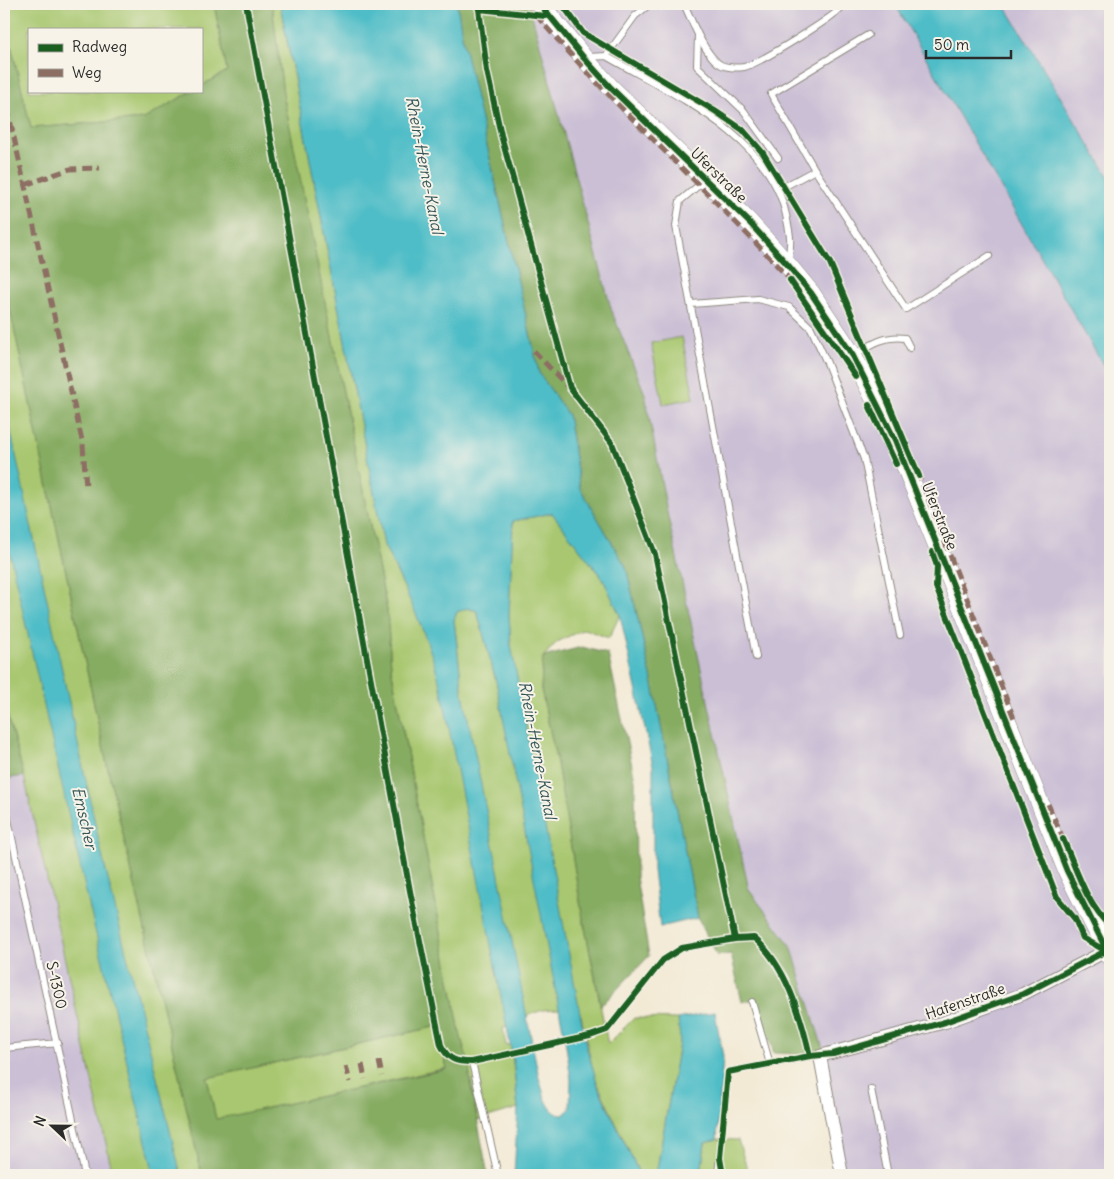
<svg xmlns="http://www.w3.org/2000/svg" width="1114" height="1179" font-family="Delius,sans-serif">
	<rect width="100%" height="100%" fill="#f7f3e8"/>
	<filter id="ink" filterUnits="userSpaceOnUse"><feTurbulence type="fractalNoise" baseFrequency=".02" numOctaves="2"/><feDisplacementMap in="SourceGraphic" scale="10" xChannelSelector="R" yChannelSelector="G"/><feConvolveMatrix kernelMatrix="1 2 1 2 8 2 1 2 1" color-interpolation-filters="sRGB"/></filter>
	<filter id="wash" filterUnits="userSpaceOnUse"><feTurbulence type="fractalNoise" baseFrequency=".0096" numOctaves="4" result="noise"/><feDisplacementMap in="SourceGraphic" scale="20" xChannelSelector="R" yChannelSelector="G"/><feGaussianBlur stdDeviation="1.12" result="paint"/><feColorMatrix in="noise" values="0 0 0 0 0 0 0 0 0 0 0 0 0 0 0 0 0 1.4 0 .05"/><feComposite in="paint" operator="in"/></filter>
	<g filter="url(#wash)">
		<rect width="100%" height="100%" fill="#f3ead5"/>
		<path fill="#cbbfd5" d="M 529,4 L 1110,4 L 1110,1175 L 842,1175 L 825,1055 L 791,946 L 749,890 L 668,517 L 645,394 L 612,312 Z
			M 24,776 L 113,1175 L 4,1175 L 4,779 Z"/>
		<path fill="#a8c76f" stroke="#6a794d" d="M 4,4 L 214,4 L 227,71 L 201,86 L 201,29 L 29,29 L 29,91 L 192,91 L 144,119 L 31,128 L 4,16 Z
			M 272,4 L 280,4 L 384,545 L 423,627 L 435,658 L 462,687 L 454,620 L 457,612 L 467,608 L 477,611 L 496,681 L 511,645 L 509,616 L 513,521 L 552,513 L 603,579 L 620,615 L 609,638 L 584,629 L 557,642 L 543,657 L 541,689 L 557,763 L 582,913 L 608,1044 L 634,1018 L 678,1019 L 680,1038 L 656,1175 L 640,1175 L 594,1076 L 581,1015 L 564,1016 L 559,1009 L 543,1010 L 528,1015 L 525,1019 L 527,1023 L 503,1028 L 506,1045 L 511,1045 L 518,1108 L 478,1120 C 472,1092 470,1065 461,1038 L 391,667 L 387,610 L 283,95 Z
			M 4,281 L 107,765 L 202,1175 L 113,1175 L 24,776 L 4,704 Z
			M 682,337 L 694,398 L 663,404 L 651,343 Z
			M 438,1026 L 447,1068 L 216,1120 L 207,1078 Z
			M 717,1139 L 738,1140 L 749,1175 L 701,1175 L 705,1143 Z"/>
		<path fill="#86ac62" stroke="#586c46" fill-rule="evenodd" d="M 214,4 L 272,4 L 283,93 L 387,610 L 391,667 L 461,1038 L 470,1067 L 469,1077 L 488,1175 L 202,1175 L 107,765 L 4,281 L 4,16 L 31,128 L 144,119 L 192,91 L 201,91 L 201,86 L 227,71 ZM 438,1026 L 447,1069 L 216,1119 L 207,1078 Z
			M 457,4 L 529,4 L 612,312 L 645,394 L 668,517 L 749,890 L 791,946 L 825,1055 L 774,1053 L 756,999 L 742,1002 L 731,954 L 717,956 L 698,918 L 653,685 L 626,567 L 580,488 L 568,415 L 539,373 L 463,41 Z
			M 582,647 L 608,654 L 635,780 L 636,877 L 649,956 L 601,1006 L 582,913 L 557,763 L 541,689 L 543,657 Z
			M 4,704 L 24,776 L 4,779 Z"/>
		<path fill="#4fbdc7" stroke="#3d7479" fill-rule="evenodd" d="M 280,4 L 457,4 L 463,41 L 539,373 L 568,415 L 580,488 L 626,567 L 653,685 L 698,918 L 660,927 L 653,870 L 653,766 L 620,615 L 603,579 L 552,513 L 513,521 L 509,616 L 511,645 L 586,1045 L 599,1089 L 640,1175 L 514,1175 L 518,1108 L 513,1059 L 442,692 C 430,639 407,593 384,545 ZM 467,608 L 477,611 L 496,681 L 566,1045 L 571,1080 L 570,1109 L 563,1115 C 547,1115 543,1090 539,1078 L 462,688 L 454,620 L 457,612 Z
			M 895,4 L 1004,4 L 1110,179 L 1110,377 Z
			M 4,400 L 101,851 L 181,1175 L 154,1175 L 86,892 L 4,528 Z
			M 715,1012 L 723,1057 L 717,1139 L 705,1143 L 701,1175 L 656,1175 L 680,1038 L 678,1019 Z"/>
	</g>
	<g filter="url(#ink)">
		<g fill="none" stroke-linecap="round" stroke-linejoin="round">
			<defs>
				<path id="lane" d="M 246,4 L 410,891 L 441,1045 C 448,1060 456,1062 472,1062 L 590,1036 L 607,1030 L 663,960 L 682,948 L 735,939 L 754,938 C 786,965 801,1016 810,1056
					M 684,4 C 692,21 703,51 718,63 C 724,68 737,68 744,67 C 758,64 839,15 844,4
					M 698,36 L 697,66 L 744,111 L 778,158
					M 606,56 L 635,16 L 650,4
					M 588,57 L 606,56 C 671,94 769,134 786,215 C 790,234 792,240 788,260
					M 815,170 L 906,309 L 989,256
					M 705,180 L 680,201 L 676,226 L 756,657
					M 778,190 L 815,170 L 771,94 L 868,35
					M 691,304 L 758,299 L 789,307 L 811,328 L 827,363 L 864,459 L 900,635
					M 854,355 C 870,345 884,335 905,338 L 910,348
					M 4,801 L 85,1175
					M 752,1002 L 770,1064
					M 4,1048 L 58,1043
					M 472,1062 L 498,1175
					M 871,1089 L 888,1175
					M 718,1175 L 728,1072 L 811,1056"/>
				<path id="street" d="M 842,1175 L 820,1056 L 945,1022 L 1023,994 L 1110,949"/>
				<path id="secondary" d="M 540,4 L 583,57 L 611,88 L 749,222 L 787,264 L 811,293 L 853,356 L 895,440 L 1067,871 L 1110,957"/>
			</defs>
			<use href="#lane" stroke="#8f8a80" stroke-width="8"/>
			<use href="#street" stroke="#8f8a80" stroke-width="14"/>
			<use href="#secondary" stroke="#8f8a80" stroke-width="19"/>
			<use href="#lane" stroke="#fff" stroke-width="6"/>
			<use href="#street" stroke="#fff" stroke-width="12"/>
			<use href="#secondary" stroke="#fff" stroke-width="18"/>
			<path stroke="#8d6e63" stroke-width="5" stroke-dasharray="10 5" stroke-linecap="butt" d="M 536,15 C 616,109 710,191 793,283
				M 4,93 L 83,445 L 86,487
				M 25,185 L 70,169 L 100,168
				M 534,351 L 567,386
				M 917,471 L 1015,721
				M 1048,804 L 1065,843
				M 379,1061 L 382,1076
				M 362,1064 L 365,1079
				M 346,1066 L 350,1082"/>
			<defs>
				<path id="cycleway" d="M 246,4 L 410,891 L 441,1045 C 448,1060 456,1062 472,1062 L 590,1036 L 607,1030 L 663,960 L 682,948 L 735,939 L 754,938 C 786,965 801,1016 810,1056
					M 476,4 L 479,9 L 487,71 L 501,135 L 570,388 L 612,443 L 655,554 L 735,939
					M 540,4 L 583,57 L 611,88 L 749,222 L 787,264 L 811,293 L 853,356 L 895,440 L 1067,871 L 1110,957
					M 562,4 L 583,33 L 715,111 L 743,130 L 763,153 L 830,263 L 919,476
					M 479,9 L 545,16
					M 790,280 L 856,377
					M 869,405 L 896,464
					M 932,552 L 937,566 L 936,587 L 1057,897 L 1075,919 L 1083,938 L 1106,951
					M 1063,839 C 1076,868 1086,904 1110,926
					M 723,1175 L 720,1158 L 728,1072 L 810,1056 L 833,1054 L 945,1022 L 1023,994 L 1106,951"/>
			</defs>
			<use href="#cycleway" stroke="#f7f3e8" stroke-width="9"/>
			<use href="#cycleway" stroke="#1b5e20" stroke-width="6"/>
		</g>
	</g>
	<g text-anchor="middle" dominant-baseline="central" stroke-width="4" stroke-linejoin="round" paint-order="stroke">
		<g font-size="15" fill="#2b2b2b" stroke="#f7f3e8">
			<text transform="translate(719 175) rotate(44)">Uferstraße</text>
			<text transform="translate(940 516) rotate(68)">Uferstraße</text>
			<text transform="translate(57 985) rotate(77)">S-1300</text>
			<text transform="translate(965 1001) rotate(-19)">Hafenstraße</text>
		</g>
		<g font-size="16" font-style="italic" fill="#36575a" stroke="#f7f3e8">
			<text transform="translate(425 165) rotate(79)">Rhein-Herne-Kanal</text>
			<text transform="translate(538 750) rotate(79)">Rhein-Herne-Kanal</text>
			<text transform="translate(85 818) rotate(77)">Emscher</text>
		</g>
	</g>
	<rect width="1114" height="1179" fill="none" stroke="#f7f3e8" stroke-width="20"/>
	<rect x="28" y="28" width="175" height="65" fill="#f7f3e8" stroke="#a5a39c"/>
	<rect x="38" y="44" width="25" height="8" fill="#1b5e20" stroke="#a5a39c"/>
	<text x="72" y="52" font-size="15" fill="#2b2b2b">Radweg</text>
	<rect x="38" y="69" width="25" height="8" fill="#8d6e63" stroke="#a5a39c"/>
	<text x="72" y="78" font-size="15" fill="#2b2b2b">Weg</text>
	<g transform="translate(52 1126) rotate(292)" stroke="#f7f3e8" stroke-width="4" paint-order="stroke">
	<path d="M0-4L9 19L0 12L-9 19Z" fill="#2b2b2b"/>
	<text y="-8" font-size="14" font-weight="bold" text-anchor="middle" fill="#2b2b2b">N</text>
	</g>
	<path d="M926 50v8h85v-8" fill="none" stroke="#2b2b2b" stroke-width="2.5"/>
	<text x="934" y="50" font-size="15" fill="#2b2b2b" stroke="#f7f3e8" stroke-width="4" paint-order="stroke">50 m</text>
</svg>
